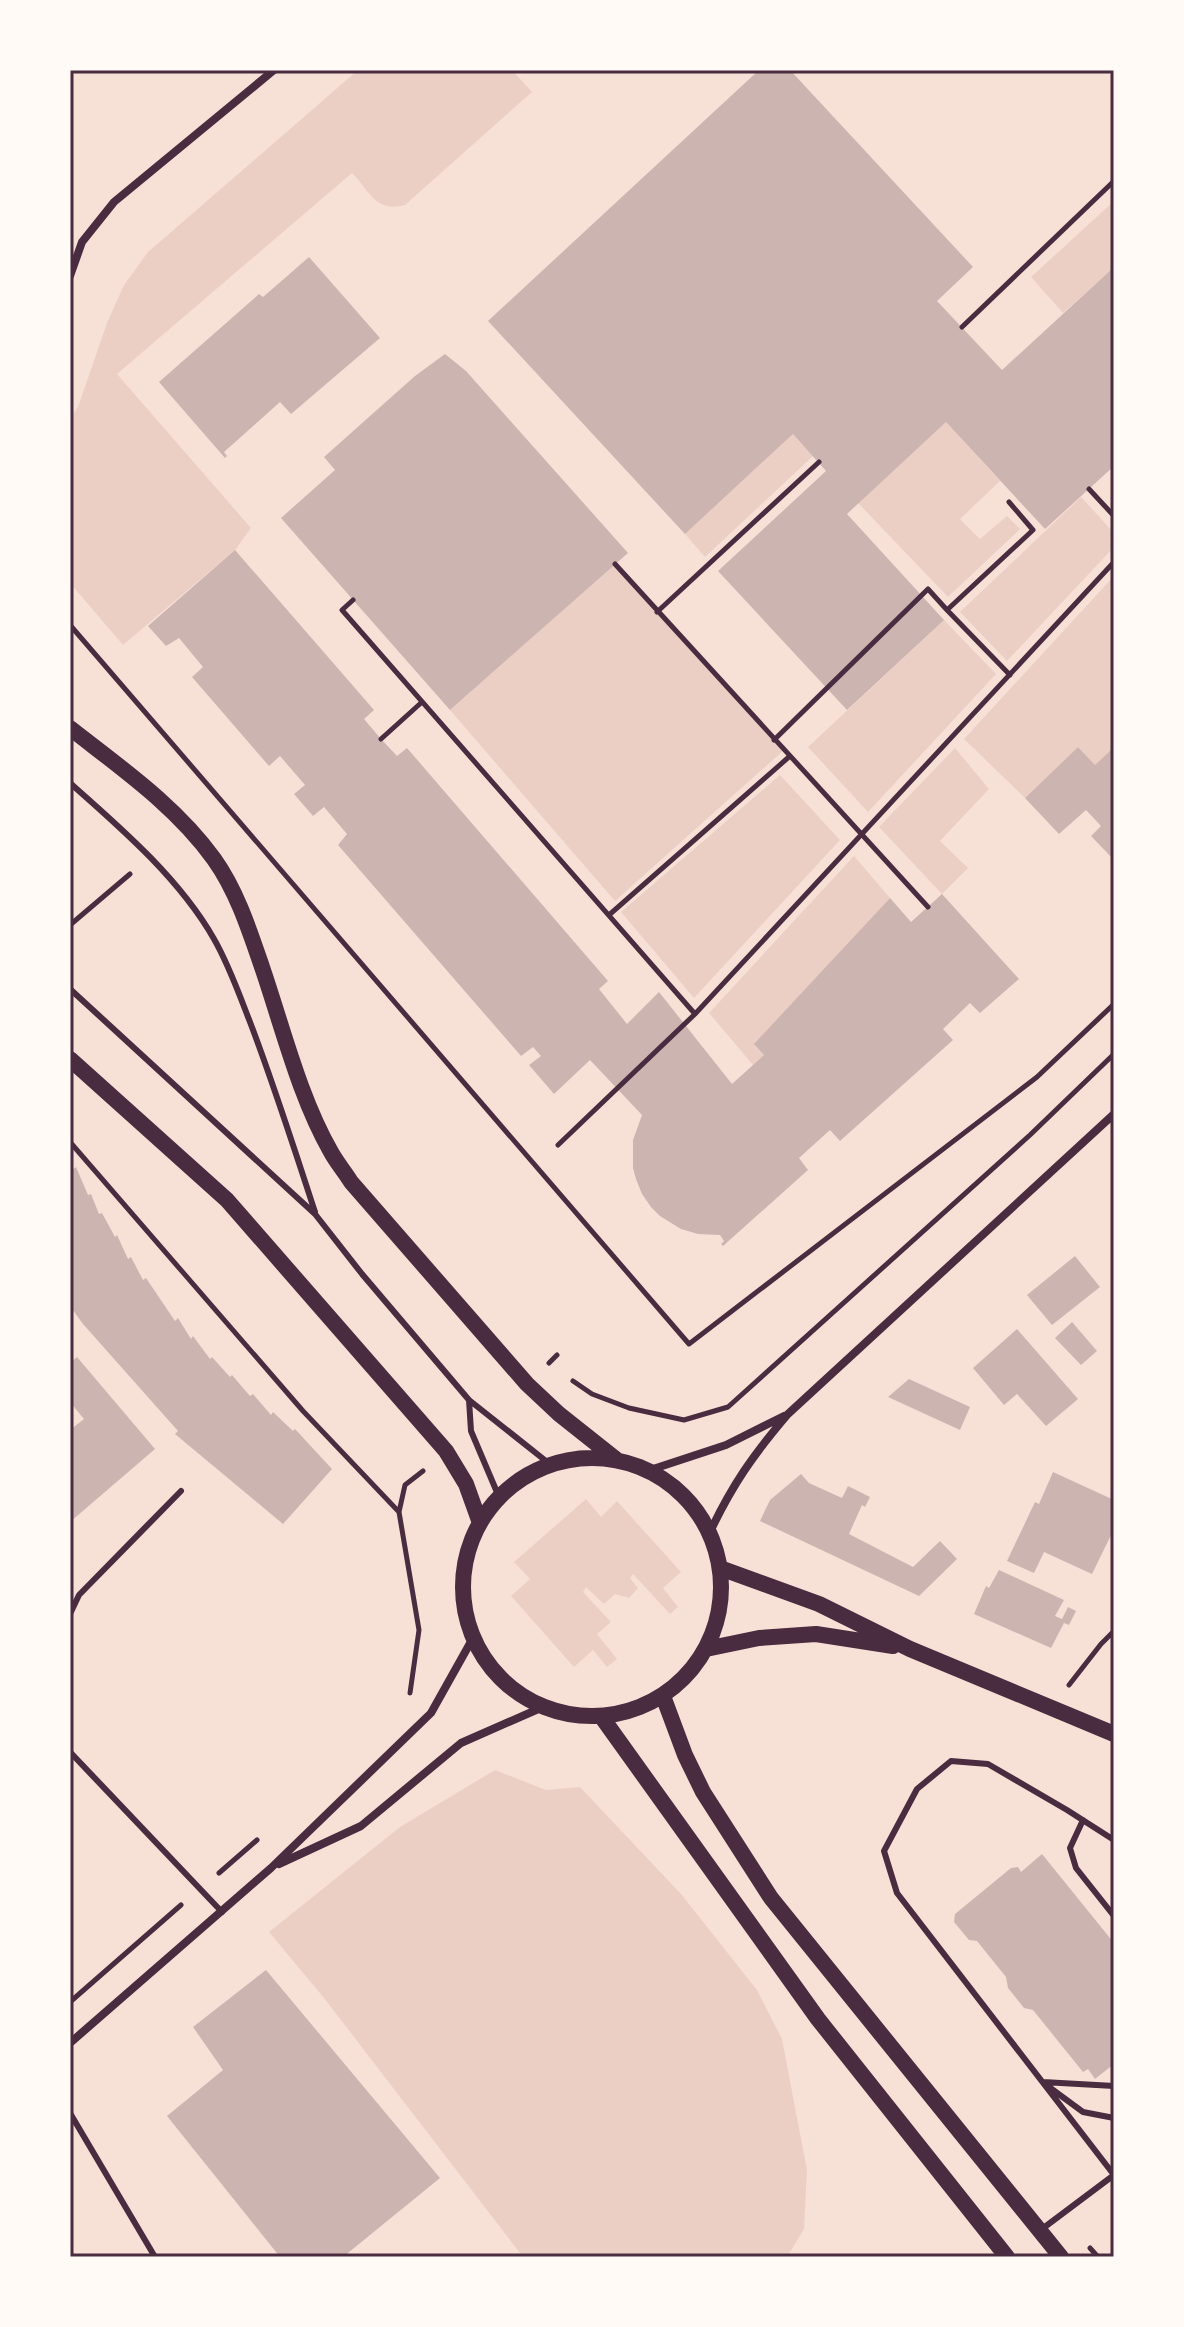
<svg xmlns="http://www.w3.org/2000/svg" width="1184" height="2327" font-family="Cabin,sans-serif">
	<rect width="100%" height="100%" fill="#f7e1d7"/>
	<path fill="#ebcfc5" d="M 358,70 L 512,70 L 532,92 L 405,205 C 375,213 370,191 352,173 L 117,374 L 251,528 L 235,550 L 123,645 L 70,583 L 70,418 L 78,407 L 107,323 L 124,285 L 148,252 Z
		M 1114,201 L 1114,267 L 1063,313 L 1031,277 Z
		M 946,422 L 1000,481 L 960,519 L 980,539 L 1007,516 L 1020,529 L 948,597 L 858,503 Z
		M 793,434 L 813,456 L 705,557 L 685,534 Z
		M 1081,497 L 1114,533 L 1114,547 L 1007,661 L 960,612 Z
		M 615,564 L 784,750 L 615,901 L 450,710 Z
		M 1114,576 L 1114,747 L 1095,765 L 1078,747 L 1025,798 L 964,739 Z
		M 944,620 L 996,674 L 868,812 L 808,747 Z
		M 955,748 L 989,789 L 940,841 L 968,868 L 942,894 L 879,827 Z
		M 780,775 L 840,840 L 694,998 L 621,912 Z
		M 854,856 L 890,898 L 755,1044 L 764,1055 L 753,1065 L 709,1013 Z
		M 586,1499 L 601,1517 L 617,1501 L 681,1572 L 663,1588 L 678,1607 L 670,1614 L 633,1574 L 630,1578 L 638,1588 L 629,1598 L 615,1594 L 604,1604 L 586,1587 L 583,1592 L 611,1622 L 597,1634 L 617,1659 L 607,1667 L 593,1650 L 574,1667 L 511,1596 L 530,1579 L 514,1562 Z
		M 495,1770 L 546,1790 L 580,1787 L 681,1894 L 757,1990 L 782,2039 L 807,2170 L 804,2229 L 787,2257 L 523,2257 L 324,1998 L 269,1932 L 400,1827 Z"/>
	<path fill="#ccb4b1" d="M 759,70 L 790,70 L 973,267 L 937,301 L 1002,370 L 1114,267 L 1114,466 L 1045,529 L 946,422 L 847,514 L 944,620 L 847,710 L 718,571 L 826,471 L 793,434 L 685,534 L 488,321 Z
		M 309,257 L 380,338 L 291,414 L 280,402 L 224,452 L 227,456 L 225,458 L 159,382 L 259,294 L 263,297 Z
		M 445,354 L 466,371 L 628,553 L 450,710 L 281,518 L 335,470 L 324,457 L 415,376 Z
		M 235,550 L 374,710 L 364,719 L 381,739 L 397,756 L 407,748 L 608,981 L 599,989 L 627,1024 L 659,992 L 732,1084 L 764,1055 L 754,1044 L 890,898 L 911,922 L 942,894 L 1019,979 L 980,1013 L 970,1003 L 943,1029 L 953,1040 L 840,1141 L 830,1130 L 799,1158 L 808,1170 L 723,1246 L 721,1244 L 724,1241 L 720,1235 L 698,1234 L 681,1229 L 660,1216 L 651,1207 L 642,1194 L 636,1179 L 633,1168 L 633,1140 L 642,1115 L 590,1060 L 554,1094 L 529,1065 L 541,1056 L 533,1047 L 521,1056 L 338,845 L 347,834 L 324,807 L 313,816 L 294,794 L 305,785 L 280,756 L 269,766 L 192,677 L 203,667 L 179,638 L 166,646 L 148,626 Z
		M 1078,747 L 1095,765 L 1114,747 L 1114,860 L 1091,836 L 1101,826 L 1086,810 L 1059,834 L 1025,798 Z
		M 70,1163 L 73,1169 L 76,1167 L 88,1195 L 91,1194 L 99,1214 L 102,1213 L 115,1237 L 117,1235 L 128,1259 L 131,1257 L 143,1280 L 146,1278 L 175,1321 L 178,1318 L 191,1339 L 193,1336 L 210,1359 L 212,1357 L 230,1377 L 232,1375 L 250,1396 L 253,1394 L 271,1415 L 273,1412 L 293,1431 L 295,1429 L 332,1469 L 283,1524 L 175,1434 L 178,1431 L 83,1324 L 70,1306 Z
		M 1075,1256 L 1100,1287 L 1052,1325 L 1027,1295 Z
		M 1072,1322 L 1097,1351 L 1081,1365 L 1055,1338 Z
		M 1017,1329 L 1078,1399 L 1046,1426 L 1017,1394 L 1004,1405 L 973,1368 Z
		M 77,1357 L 155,1449 L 70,1522 L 70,1430 L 84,1419 L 70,1402 L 70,1363 Z
		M 909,1379 L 970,1407 L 960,1430 L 888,1397 Z
		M 1053,1472 L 1114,1500 L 1114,1529 L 1092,1574 L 1044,1552 L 1034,1573 L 1007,1561 L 1035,1502 L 1039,1504 Z
		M 801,1474 L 809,1483 L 842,1498 L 848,1486 L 870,1497 L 865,1507 L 862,1505 L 849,1534 L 913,1567 L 940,1541 L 957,1559 L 919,1596 L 760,1521 L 770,1500 Z
		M 999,1570 L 1064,1600 L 1055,1616 L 1062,1619 L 1068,1607 L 1076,1611 L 1069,1625 L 1064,1623 L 1051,1648 L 974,1614 L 986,1586 L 989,1588 Z
		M 1042,1854 L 1114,1943 L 1114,2064 L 1095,2079 L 1088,2069 L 1083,2072 L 1033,2010 L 1024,2008 L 1008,1988 L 1006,1977 L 977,1941 L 969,1940 L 954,1922 L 955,1914 L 1011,1868 L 1018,1867 L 1021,1872 Z
		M 266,1970 L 440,2178 L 343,2257 L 280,2257 L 167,2116 L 223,2070 L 193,2027 Z"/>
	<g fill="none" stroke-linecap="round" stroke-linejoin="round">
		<path stroke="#4a2c40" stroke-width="5" d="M 962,327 L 1114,181
			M 1089,489 L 1114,516
			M 1009,502 L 1033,530 L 947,610 L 1010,675
			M 615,564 L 928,907
			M 353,600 L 342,610 L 695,1014
			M 657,612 L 819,462
			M 70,625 L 689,1344 L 1037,1077 L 1114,1004
			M 381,739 L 422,702
			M 774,740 L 928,589 L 947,610
			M 609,915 L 790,756
			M 70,925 L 130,874
			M 70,1142 L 303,1411 L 399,1512
			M 558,1145 L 695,1014 L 1114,562
			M 549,1363 L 557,1355
			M 573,1381 L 592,1394 L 629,1408 L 684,1420 L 728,1407 L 1030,1135 L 1114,1054
			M 1069,1685 L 1101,1644 L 1114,1631
			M 410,1693 L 419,1630 L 399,1512 L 405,1485 L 423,1471
			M 219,1873 L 257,1840
			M 70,2002 L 181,1905
			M 1090,2248 L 1098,2257"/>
		<path stroke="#4a2c40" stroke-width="6" d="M 70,783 C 121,828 180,879 214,939 C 229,965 239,994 250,1022 C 274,1085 294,1148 315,1212
			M 70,989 L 315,1214 L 362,1274 L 469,1400 L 551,1465
			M 469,1400 L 471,1431 L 499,1497
			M 70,1614 L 79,1595 L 181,1491
			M 70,1752 L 222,1912
			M 1083,1820 L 1070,1848 L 1076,1868 L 1114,1916
			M 1114,1840 L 1067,1810 L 988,1764 L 951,1761 L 917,1789 L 884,1851 L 897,1893 L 1114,2175
			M 1043,2082 L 1114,2086
			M 1049,2087 L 1083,2112 L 1114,2118
			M 70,2113 L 155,2257
			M 1042,2229 L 1114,2175"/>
		<path stroke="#4a2c40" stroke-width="8" d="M 70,276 L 82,242 L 114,202 L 274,70
			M 647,1471 L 726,1445 L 784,1416
			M 709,1534 C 732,1485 753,1455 788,1414 L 1114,1114
			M 279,1864 L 361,1826 L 461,1743 L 543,1707
			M 70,2043 L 271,1868 L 431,1713 L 473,1638"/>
		<path stroke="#4a2c40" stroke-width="16" d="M 70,728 C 121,768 176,806 214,859 C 237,891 250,932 263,970 C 283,1029 300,1098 331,1152 C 337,1163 345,1172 351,1182 L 527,1384 L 559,1414 L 617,1460
			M 70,1059 L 227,1200 L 446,1451 L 466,1484 L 480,1523
			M463 1587a129 129 0 1 1 258 0a129 129 0 1 1-258 0Z
			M 720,1568 L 819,1604 L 910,1649 L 1114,1734
			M 706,1649 L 759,1638 L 816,1634 L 893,1646
			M 663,1696 L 685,1755 L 703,1792 L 771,1898 L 1061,2257
			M 601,1716 L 818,2019 L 1007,2257"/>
	</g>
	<rect width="1184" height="2327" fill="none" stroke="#fffaf5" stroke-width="144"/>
	<rect x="72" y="72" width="1040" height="2183" fill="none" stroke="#4a2c40" stroke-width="3"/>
</svg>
